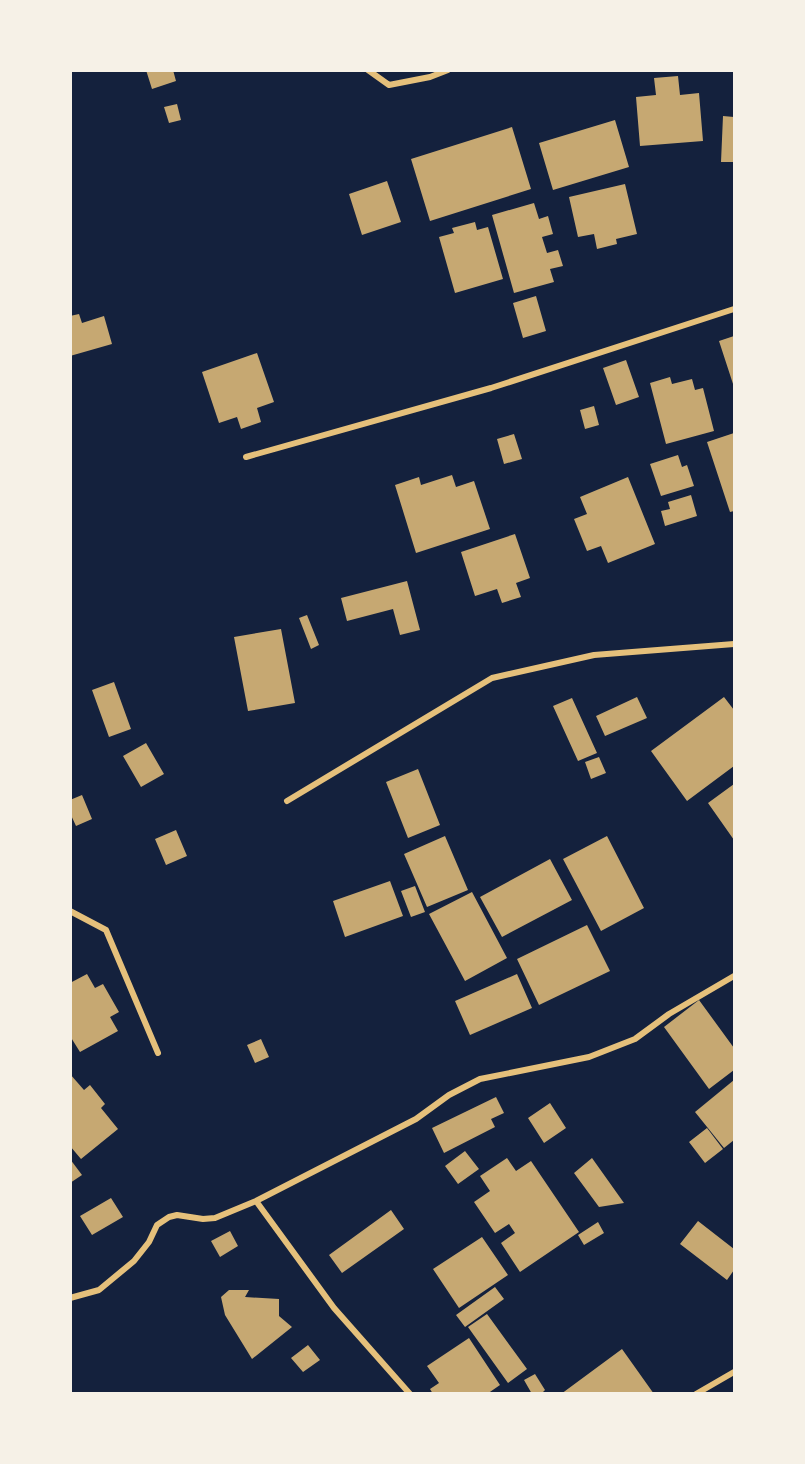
<svg xmlns="http://www.w3.org/2000/svg" width="805" height="1464" font-family="Signika,sans-serif">
	<rect width="100%" height="100%" fill="#14213d"/>
	<path fill="#c6a872" d="M 146,70 L 173,70 L 176,81 L 152,89 Z
		M 678,76 L 680,95 L 699,93 L 703,141 L 640,146 L 636,97 L 656,95 L 654,78 Z
		M 177,104 L 181,120 L 169,123 L 164,107 Z
		M 723,116 L 734,117 L 734,162 L 721,162 Z
		M 615,120 L 629,167 L 553,190 L 539,143 Z
		M 512,127 L 531,189 L 430,221 L 411,159 Z
		M 387,181 L 401,222 L 362,235 L 349,194 Z
		M 625,184 L 637,234 L 616,239 L 617,244 L 597,249 L 594,234 L 578,237 L 569,197 Z
		M 534,203 L 539,219 L 548,216 L 553,234 L 542,237 L 547,253 L 558,250 L 563,266 L 550,269 L 554,282 L 514,293 L 492,215 Z
		M 475,222 L 477,230 L 488,227 L 503,279 L 455,293 L 439,237 L 454,233 L 452,228 Z
		M 536,296 L 546,331 L 523,338 L 513,303 Z
		M 79,314 L 82,323 L 104,316 L 112,344 L 70,356 L 70,316 Z
		M 734,336 L 734,387 L 719,341 Z
		M 257,353 L 274,402 L 257,408 L 261,422 L 241,429 L 237,417 L 219,423 L 202,372 Z
		M 626,360 L 639,397 L 616,405 L 603,368 Z
		M 670,377 L 672,384 L 692,379 L 695,390 L 703,388 L 714,431 L 666,444 L 650,383 Z
		M 594,406 L 599,425 L 585,429 L 580,410 Z
		M 734,433 L 734,511 L 730,512 L 707,442 Z
		M 514,434 L 522,459 L 504,464 L 497,439 Z
		M 678,455 L 682,467 L 687,465 L 694,486 L 661,496 L 650,464 Z
		M 452,475 L 456,487 L 474,481 L 490,529 L 416,553 L 395,485 L 419,477 L 421,485 Z
		M 628,477 L 655,544 L 608,563 L 601,546 L 587,551 L 574,519 L 587,514 L 580,497 Z
		M 691,495 L 697,516 L 665,526 L 661,511 L 670,509 L 668,502 Z
		M 515,534 L 530,578 L 516,583 L 521,597 L 502,603 L 497,589 L 475,596 L 461,552 Z
		M 407,581 L 420,630 L 400,635 L 393,609 L 347,621 L 341,598 Z
		M 307,615 L 319,645 L 311,649 L 299,618 Z
		M 281,629 L 295,703 L 248,711 L 234,637 Z
		M 114,682 L 131,729 L 109,737 L 92,690 Z
		M 637,697 L 647,718 L 605,736 L 596,716 Z
		M 724,697 L 734,710 L 734,766 L 687,801 L 651,751 Z
		M 572,698 L 597,753 L 578,761 L 553,706 Z
		M 146,743 L 164,774 L 141,787 L 123,756 Z
		M 599,757 L 606,773 L 591,779 L 585,762 Z
		M 418,769 L 440,825 L 408,838 L 386,782 Z
		M 734,784 L 734,840 L 708,803 Z
		M 82,795 L 92,819 L 76,826 L 70,813 L 70,800 Z
		M 176,830 L 187,856 L 166,865 L 155,839 Z
		M 445,836 L 468,890 L 427,907 L 404,854 Z
		M 607,836 L 644,908 L 601,931 L 563,859 Z
		M 550,859 L 572,900 L 502,937 L 480,897 Z
		M 390,881 L 403,916 L 345,937 L 333,901 Z
		M 415,886 L 425,912 L 411,917 L 401,891 Z
		M 472,892 L 507,958 L 465,981 L 429,914 Z
		M 587,925 L 610,971 L 539,1005 L 517,959 Z
		M 87,974 L 95,988 L 103,984 L 119,1012 L 110,1017 L 118,1031 L 80,1052 L 70,1036 L 70,983 Z
		M 517,974 L 532,1008 L 470,1035 L 455,1001 Z
		M 699,1000 L 734,1048 L 734,1070 L 709,1089 L 664,1027 Z
		M 261,1039 L 269,1057 L 255,1063 L 247,1045 Z
		M 70,1074 L 84,1090 L 90,1085 L 105,1104 L 101,1108 L 118,1129 L 81,1159 L 70,1146 Z
		M 734,1080 L 734,1140 L 724,1148 L 695,1112 Z
		M 496,1097 L 504,1113 L 491,1119 L 495,1127 L 444,1153 L 432,1128 Z
		M 550,1103 L 566,1128 L 544,1143 L 528,1118 Z
		M 707,1128 L 723,1149 L 705,1163 L 689,1142 Z
		M 465,1151 L 479,1169 L 458,1184 L 445,1166 Z
		M 507,1158 L 516,1171 L 531,1161 L 579,1232 L 520,1272 L 501,1243 L 515,1233 L 509,1224 L 495,1233 L 474,1202 L 490,1191 L 480,1176 Z
		M 592,1158 L 624,1203 L 599,1207 L 574,1173 Z
		M 70,1159 L 82,1175 L 70,1183 Z
		M 111,1198 L 123,1217 L 92,1235 L 80,1216 Z
		M 391,1210 L 404,1229 L 342,1273 L 329,1255 Z
		M 698,1221 L 734,1249 L 734,1270 L 727,1280 L 680,1244 Z
		M 598,1222 L 604,1233 L 584,1245 L 578,1235 Z
		M 230,1231 L 238,1246 L 220,1257 L 211,1241 Z
		M 482,1237 L 508,1275 L 459,1308 L 433,1269 Z
		M 495,1287 L 504,1299 L 465,1327 L 456,1315 Z
		M 229,1290 L 249,1290 L 245,1297 L 279,1299 L 279,1316 L 292,1327 L 252,1359 L 225,1315 L 221,1297 Z
		M 487,1314 L 527,1369 L 508,1383 L 468,1327 Z
		M 469,1338 L 500,1385 L 487,1394 L 433,1394 L 430,1389 L 439,1383 L 427,1366 Z
		M 308,1345 L 320,1360 L 303,1372 L 291,1358 Z
		M 622,1349 L 654,1394 L 561,1394 Z
		M 535,1374 L 545,1390 L 541,1394 L 532,1394 L 524,1380 Z"/>
	<g fill="none" stroke-linecap="round" stroke-linejoin="round">
		<path stroke="#e5c07b" stroke-width="6" d="M 368,70 L 389,85 L 430,77 L 448,70
			M 246,457 L 491,388 L 734,309
			M 287,801 L 492,678 L 594,655 L 734,644
			M 70,911 L 106,930 L 158,1053
			M 256,1201 L 334,1308 L 410,1394
			M 70,1298 L 99,1290 L 134,1261 L 149,1242 L 157,1225 L 169,1217 L 177,1215 L 203,1219 L 215,1218 L 256,1201 L 416,1119 L 449,1095 L 480,1079 L 589,1057 L 635,1039 L 669,1014 L 734,976
			M 696,1394 L 734,1372"/>
	</g>
	<rect width="805" height="1464" fill="none" stroke="#f6f1e7" stroke-width="144"/>
</svg>
